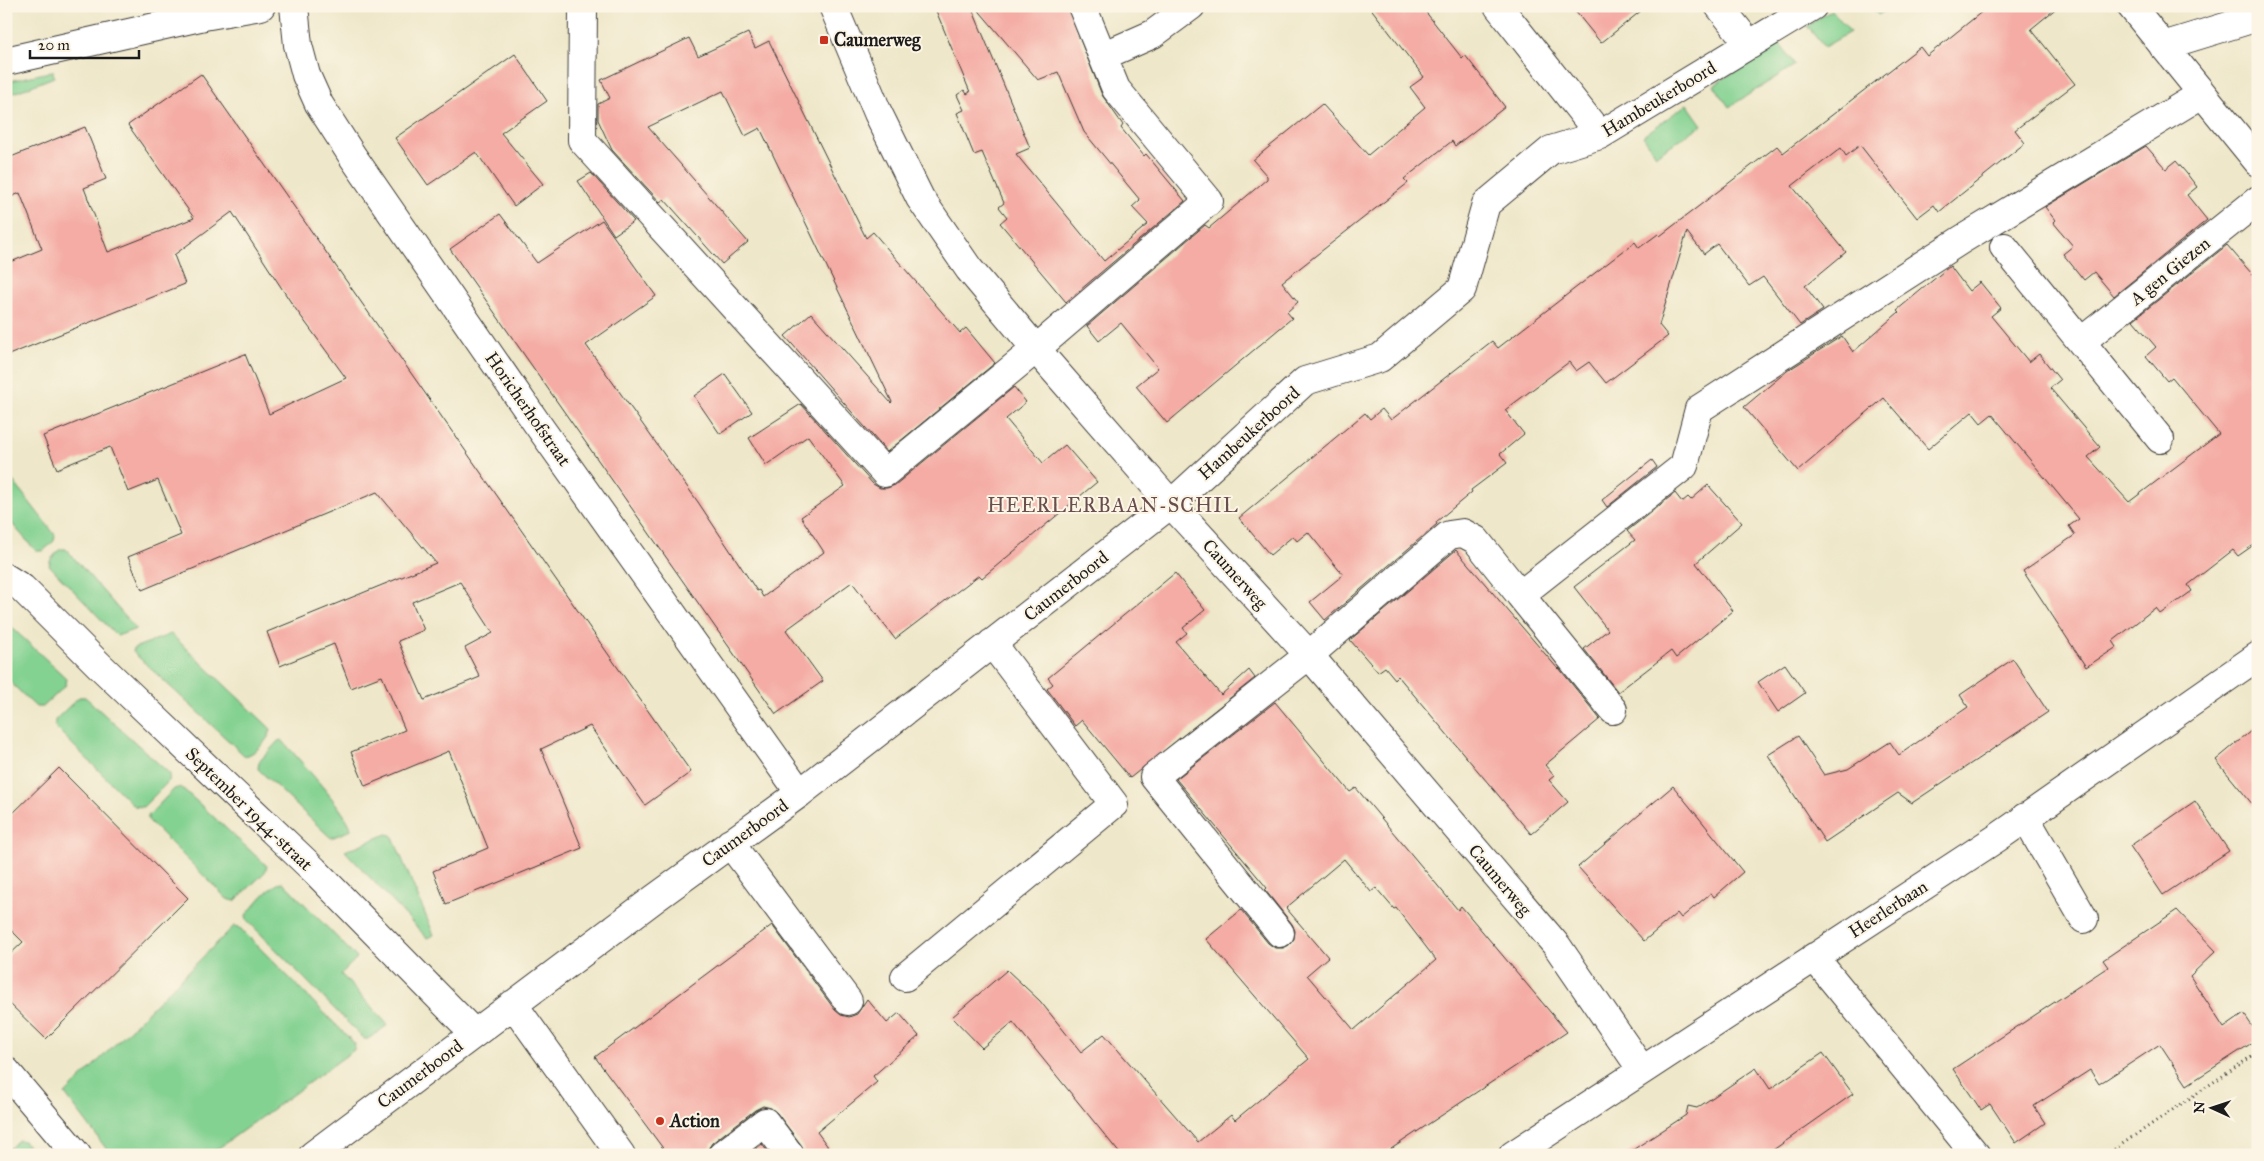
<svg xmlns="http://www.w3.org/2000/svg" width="2264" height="1161" font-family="'IM FELL Great Primer',serif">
	<rect width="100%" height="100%" fill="#fcf5e5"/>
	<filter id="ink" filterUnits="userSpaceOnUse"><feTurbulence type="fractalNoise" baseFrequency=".02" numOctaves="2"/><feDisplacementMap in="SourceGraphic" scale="10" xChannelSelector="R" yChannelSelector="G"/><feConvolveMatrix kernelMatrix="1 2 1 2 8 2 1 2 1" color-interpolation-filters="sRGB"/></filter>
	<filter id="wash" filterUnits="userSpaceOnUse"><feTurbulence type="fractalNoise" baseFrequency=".0096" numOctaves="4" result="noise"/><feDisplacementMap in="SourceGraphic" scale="20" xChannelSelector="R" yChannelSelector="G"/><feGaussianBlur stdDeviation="1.12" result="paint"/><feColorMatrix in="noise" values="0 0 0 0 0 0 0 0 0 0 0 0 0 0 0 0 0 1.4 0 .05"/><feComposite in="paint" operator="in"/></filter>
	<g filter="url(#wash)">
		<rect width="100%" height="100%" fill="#eee7c9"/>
		<path fill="#84d292" stroke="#507757" d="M 1871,6 L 1894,6 L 1878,15 Z
			M 1832,10 L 1850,32 L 1824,47 L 1807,26 Z
			M 1779,43 L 1795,65 L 1729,107 L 1714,85 Z
			M 53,71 L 54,77 L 6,96 L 6,82 Z
			M 1687,104 L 1702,125 L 1656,155 L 1643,136 Z
			M 6,472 L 55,535 L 54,541 L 43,551 L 36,551 L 6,517 Z
			M 60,549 L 66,549 L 136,629 L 117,636 L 49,565 L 51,559 Z
			M 6,622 L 67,679 L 65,686 L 43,707 L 36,707 L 6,678 Z
			M 171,634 L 271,729 C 270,739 255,754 245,756 L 133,652 L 134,648 Z
			M 79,697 L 85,697 L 170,774 L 169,781 L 143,807 L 134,806 L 55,727 L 55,720 Z
			M 282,740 C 294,754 352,817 351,830 L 331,838 L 258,769 L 259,762 L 278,741 Z
			M 181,787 L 267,866 L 265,872 L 235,901 L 227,899 L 148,820 L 148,816 L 174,789 Z
			M 387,834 L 392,835 L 434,935 L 427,938 L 345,851 Z
			M 283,882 L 357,958 L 341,974 L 388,1025 L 368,1039 L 364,1039 L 247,920 L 246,915 C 256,904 268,886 283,882 Z
			M 234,926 L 239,927 L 355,1044 L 354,1050 L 209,1155 L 111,1155 L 65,1094 Z
			M 18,1140 L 24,1141 L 35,1155 L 6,1155 L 6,1152 Z"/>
		<g id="blocks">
			<path fill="#f4aca4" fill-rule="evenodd" d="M 934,6 L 971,6 L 1030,148 L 1016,154 L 1104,261 L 1148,224 L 1132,207 L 1140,200 L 1084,132 L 1058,72 L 1038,80 L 975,6 L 1067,6 L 1102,95 L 1123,125 L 1121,128 L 1144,156 L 1146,154 L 1185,201 L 1066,302 L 1000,223 L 1007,217 L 999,207 L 1004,203 L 982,152 L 974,155 L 957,113 L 964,110 L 957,95 L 964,90 L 967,94 L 970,92 Z
				M 1369,6 L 1421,6 L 1462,58 L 1465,55 L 1505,107 L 1455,146 L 1452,141 L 1404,179 L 1408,183 L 1282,282 L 1298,302 L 1287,312 L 1292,318 L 1167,423 L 1136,386 L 1158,368 L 1121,323 L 1099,341 L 1087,326 L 1205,225 L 1209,228 L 1267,179 L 1267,176 L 1253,160 L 1322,104 L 1368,155 L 1425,107 L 1410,87 L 1424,77 Z
				M 1571,6 L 1647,6 L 1601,43 Z
				M 1989,6 L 2059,6 L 2031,29 L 2075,84 L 2015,130 L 2025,143 L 1939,212 L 1934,205 L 1917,218 L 1860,145 L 1846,156 L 1841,148 L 1792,186 L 1846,252 L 1805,286 L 1823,310 L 1800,325 L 1763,277 L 1749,286 L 1717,244 L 1704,254 L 1687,232 L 1659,325 L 1668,336 L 1606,383 L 1589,362 L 1576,371 L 1569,362 L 1505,410 L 1524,434 L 1500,454 L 1507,463 L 1471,490 L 1472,492 L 1436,522 L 1437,524 L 1325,620 L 1310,602 L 1343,575 L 1308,532 L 1297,541 L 1293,536 L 1270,555 L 1239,518 L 1365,413 L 1370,419 L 1382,409 L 1391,420 L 1492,341 L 1498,348 L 1635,242 L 1639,248 L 1658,234 L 1660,236 L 1777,146 L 1783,153 L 1920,47 L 1927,56 Z
				M 748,33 L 755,48 L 769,41 L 866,238 L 873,232 L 960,333 L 966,328 L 995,363 L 887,452 L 785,336 L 811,313 L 891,403 L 892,402 L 760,128 L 745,136 L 723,91 L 648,127 L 748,242 L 722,264 L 664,199 L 660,202 L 612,150 L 598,120 L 598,104 L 610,98 L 601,80 L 689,38 L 698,56 Z
				M 515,54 L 547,101 L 501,133 L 543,184 L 514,206 L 476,152 L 428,185 L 395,138 Z
				M 201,74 L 691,772 L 645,805 L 590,726 L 541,749 L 582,848 L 446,904 L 433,871 L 488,848 L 449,751 L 365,786 L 351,752 L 405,730 L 382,676 L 351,688 L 334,644 L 280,666 L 267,632 L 436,563 L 377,492 L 142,590 L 128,557 L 181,535 L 158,480 L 128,492 L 110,447 L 57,469 L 43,436 L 245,354 L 269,414 L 346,378 L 292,304 L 232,212 L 174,255 L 185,284 L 6,356 L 6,264 L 42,249 L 20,193 L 6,199 L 6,159 L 85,127 L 106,179 L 84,188 L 108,252 L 194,218 L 128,125 ZM 460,582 L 493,633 L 465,648 L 480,677 L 424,700 L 398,641 L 424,630 L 412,602 Z
				M 2146,146 L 2166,169 L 2176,161 L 2187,174 L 2197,187 L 2187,195 L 2207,220 L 2114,296 L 2094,272 L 2084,280 L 2063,254 L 2073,246 L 2053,222 L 2055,220 L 2045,207 Z
				M 591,173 L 634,221 L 614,235 L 578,181 Z
				M 500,214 L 537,263 L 602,220 L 656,296 L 586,345 L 698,502 L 757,591 L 759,590 L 763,597 L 824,552 L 801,517 L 845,486 L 808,436 L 766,465 L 749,438 L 801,404 L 873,484 L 880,488 L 887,488 L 895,485 L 1014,387 L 1026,402 L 1006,419 L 1043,463 L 1065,445 L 1097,482 L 982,578 L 979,575 L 895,639 L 852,582 L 786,630 L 823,681 L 776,714 L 450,249 Z
				M 2227,245 L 2258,281 L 2258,542 L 2238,556 L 2233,550 L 2188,585 L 2192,591 L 2160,614 L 2155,608 L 2113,641 L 2117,647 L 2086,667 L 2023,571 L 2075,535 L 2069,526 L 2079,519 L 1992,414 L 1981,423 L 1972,412 L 1928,449 L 1884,398 L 1798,471 L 1744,407 L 1787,371 L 1842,336 L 1853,352 L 1899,312 L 1897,310 L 1950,266 L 1969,291 L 1980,282 L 2001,308 L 1991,316 L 2029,362 L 2039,354 L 2060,380 L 2050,388 L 2100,447 L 2088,457 L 2129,502 L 2219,434 L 2172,377 L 2167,381 L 2146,356 L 2156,347 L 2133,320 Z
				M 725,374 L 752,412 L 720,434 L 694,396 Z
				M 1652,460 L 1657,467 L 1607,507 L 1602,500 Z
				M 1708,485 L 1742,523 L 1696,563 L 1733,611 L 1676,658 L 1671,651 L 1618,692 L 1584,649 L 1608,630 L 1574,587 L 1635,540 L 1627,531 L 1675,493 L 1682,502 L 1688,497 L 1691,500 Z
				M 1456,550 L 1558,669 L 1559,668 L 1600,719 L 1545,765 L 1554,776 L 1549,780 L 1568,802 L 1531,834 L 1398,676 L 1395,679 L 1385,667 L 1378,672 L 1350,640 Z
				M 1175,573 L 1205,610 L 1183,628 L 1187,633 L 1176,642 L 1221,695 L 1249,670 L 1255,678 L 1130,778 L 1082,720 L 1075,726 L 1047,689 L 1053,684 L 1048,678 Z
				M 2013,659 L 2048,712 L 1912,803 L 1898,793 L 1825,842 L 1768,755 L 1798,736 L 1824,775 L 1848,769 L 1890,742 L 1899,755 L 1968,707 L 1960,695 Z
				M 1785,664 L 1805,693 L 1778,712 L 1758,682 Z
				M 1275,702 L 1350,792 L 1356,788 L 1458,910 L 1461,906 L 1567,1032 L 1382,1155 L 1121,1155 L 1013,1022 L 982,1048 L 952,1017 L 1007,970 L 1040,1001 L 1081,1052 L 1104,1034 L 1198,1142 L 1231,1115 L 1235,1120 L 1309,1059 L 1206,939 L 1241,910 L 1268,943 L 1275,948 L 1283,948 L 1289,945 L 1294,939 L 1295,931 L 1292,924 L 1265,890 L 1267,888 L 1176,779 ZM 1344,859 L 1371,892 L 1376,888 L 1394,909 L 1396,908 L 1436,960 L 1354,1030 L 1307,975 L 1328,957 L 1286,908 Z
				M 2258,725 L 2258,811 L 2216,760 Z
				M 59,768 L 188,898 L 46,1039 L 6,1000 L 6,958 L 23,942 L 6,925 L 6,820 Z
				M 1673,786 L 1743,872 L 1714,897 L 1711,893 L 1681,918 L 1677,913 L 1644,941 L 1578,867 Z
				M 2195,801 L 2229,851 L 2163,895 L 2130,846 Z
				M 2177,910 L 2216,951 L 2190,976 L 2224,1028 L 2244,1014 L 2258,1035 L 2258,1039 L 2187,1085 L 2160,1044 L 2099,1084 L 2090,1070 L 2034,1106 L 2045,1123 L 2016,1143 L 1990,1104 L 1981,1110 L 1953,1069 L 2108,967 L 2103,960 Z
				M 772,925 L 835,1010 L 841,1015 L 849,1017 L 857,1014 L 867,999 L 887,1023 L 899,1013 L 919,1036 L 873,1076 L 877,1082 L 817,1132 L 834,1155 L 805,1155 L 802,1146 L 777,1113 L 771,1108 L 763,1106 L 755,1110 L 712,1143 L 708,1149 L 707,1155 L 668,1155 L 595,1057 Z
				M 1823,1053 L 1853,1094 L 1766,1155 L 1625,1155 L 1686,1115 L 1688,1106 L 1697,1108 L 1756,1068 L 1770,1089 Z
				M 762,1144 L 770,1155 L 748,1155 Z"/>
		</g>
	</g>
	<g filter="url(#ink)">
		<use href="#blocks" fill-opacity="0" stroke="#3c3a36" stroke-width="1"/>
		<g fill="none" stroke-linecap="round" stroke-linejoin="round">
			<defs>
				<path id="minor" d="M 294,6 L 298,45 L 306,75 L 319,104 L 353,157 L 536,422 L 800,793
					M 583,6 L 582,140 L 885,473 L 1036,349 L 1209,201 L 1116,89 L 1082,6
					M 833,6 L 878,113 L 920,198 L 969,269 L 1036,349 L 1171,504 L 1309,655 L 1557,946 L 1642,1070
					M 1498,6 L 1600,135
					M 1719,6 L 1750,45
					M 2131,6 L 2258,162
					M 2163,46 L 2258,17
					M 1103,56 L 1153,34 L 1191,6
					M 6,61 L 204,16 L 261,6
					M 2004,247 L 2160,439
					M 2082,341 L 2258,200
					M 6,578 L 22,588 L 99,665 L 314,870 L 474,1033
					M 1520,595 L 1613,710
					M 2025,817 L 2084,919
					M 730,843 L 848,1001
					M 1280,933 L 1154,777 L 1309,655 L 1449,535 L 1463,533 L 1476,540 L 1520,595 L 1684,466 L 1699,409 L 1961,240 L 2202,94
					M 1814,957 L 1976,1155
					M 905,977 L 1114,804 L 992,643
					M 513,1004 L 621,1155
					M 6,1071 L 77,1155
					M 313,1155 L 654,899 L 800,793 L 1171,504 L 1305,381 L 1380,358 L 1462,289 L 1486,204 L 1551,150 L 1600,135 L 1813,6
					M 722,1155 L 765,1122 L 790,1155
					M 1513,1155 L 1997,838 L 2258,656"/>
			</defs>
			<use href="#minor" stroke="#3c3a36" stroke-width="30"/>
			<path stroke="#3c3a36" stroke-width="3" stroke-dasharray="1 4" stroke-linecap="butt" d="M 2106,1155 L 2258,1052"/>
			<use href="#minor" stroke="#fff" stroke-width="28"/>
		</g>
	</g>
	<g fill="#c8321e" stroke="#fcf5e5" stroke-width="2">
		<rect x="819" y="35" width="10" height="10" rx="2.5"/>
		<circle cx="660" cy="1121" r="5"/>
	</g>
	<g text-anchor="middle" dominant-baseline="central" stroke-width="4" stroke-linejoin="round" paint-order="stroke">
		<g font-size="18" font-weight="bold" fill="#1c1c1c" stroke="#fcf5e5" text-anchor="start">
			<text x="834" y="40">Caumerweg</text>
			<text x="670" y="1121">Action</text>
		</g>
		<g font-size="18" fill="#1c1c1c" stroke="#fcf5e5">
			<text transform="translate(1659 99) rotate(-31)">Hambeukerboord</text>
			<text transform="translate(2170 271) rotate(-39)">A gen Giezen</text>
			<text transform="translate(528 409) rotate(55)">Horicherhofstraat</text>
			<text transform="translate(1249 433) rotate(-42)">Hambeukerboord</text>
			<text transform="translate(1235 574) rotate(48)">Caumerweg</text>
			<text transform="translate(1066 586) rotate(-38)">Caumerboord</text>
			<text transform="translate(249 809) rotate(44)">September 1944-straat</text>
			<text transform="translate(745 833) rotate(-36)">Caumerboord</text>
			<text transform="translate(1500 880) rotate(50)">Caumerweg</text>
			<text transform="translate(1888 909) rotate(-33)">Heerlerbaan</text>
			<text transform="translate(420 1074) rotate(-37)">Caumerboord</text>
		</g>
		<g font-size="20" letter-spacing="1" fill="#684e4c" stroke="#fcf5e5">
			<text x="1113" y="505">HEERLERBAAN-SCHIL</text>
		</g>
	</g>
	<rect width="2264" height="1161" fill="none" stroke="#fcf5e5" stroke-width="25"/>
	<g transform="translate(2212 1108) rotate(273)" stroke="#fcf5e5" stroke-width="4" paint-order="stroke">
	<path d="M0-4L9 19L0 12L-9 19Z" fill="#1c1c1c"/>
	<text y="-8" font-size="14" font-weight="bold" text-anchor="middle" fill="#1c1c1c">N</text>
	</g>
	<path d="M30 50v8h109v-8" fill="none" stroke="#1c1c1c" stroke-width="2.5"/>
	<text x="38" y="50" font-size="15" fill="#1c1c1c" stroke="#fcf5e5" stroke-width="4" paint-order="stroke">20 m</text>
</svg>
